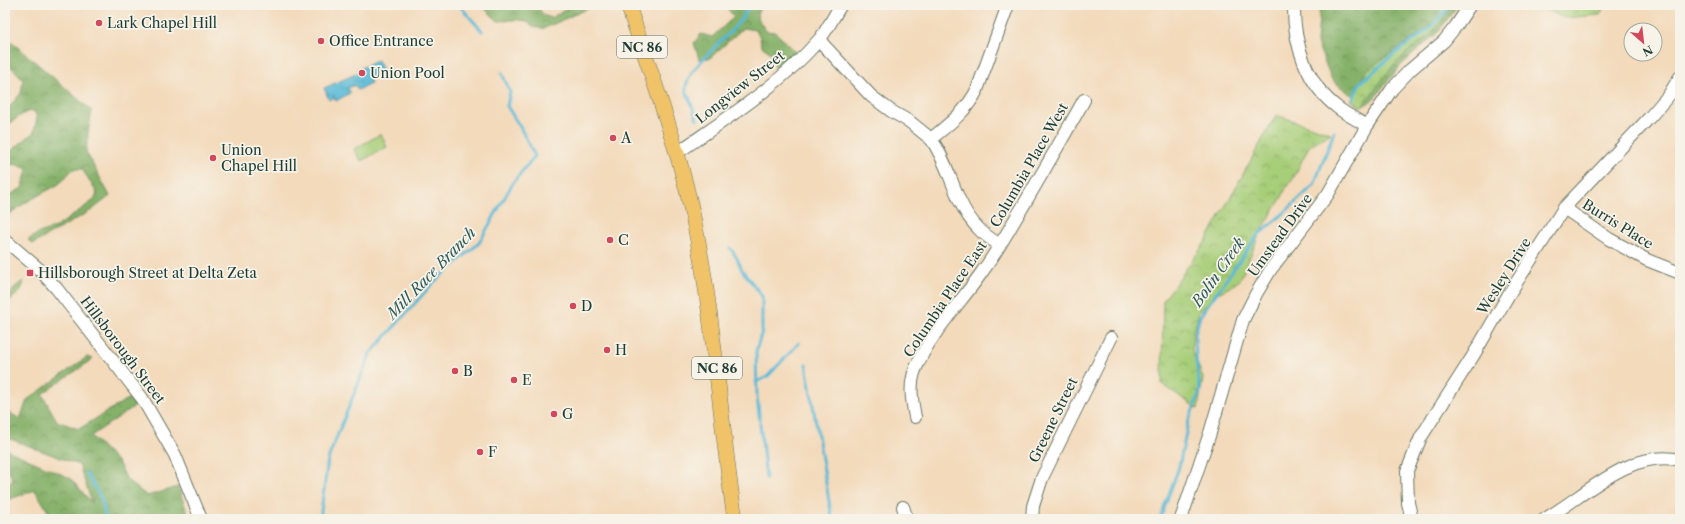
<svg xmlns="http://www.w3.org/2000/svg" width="1685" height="524" font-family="'Libre Caslon Text',serif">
	<defs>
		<pattern id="forest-crowns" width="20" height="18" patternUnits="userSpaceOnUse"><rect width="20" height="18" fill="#85b169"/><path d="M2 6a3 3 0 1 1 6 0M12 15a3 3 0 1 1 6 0" fill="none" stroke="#6c9157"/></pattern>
		<pattern id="park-crowns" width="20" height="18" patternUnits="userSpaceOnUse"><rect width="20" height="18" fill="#a7ce79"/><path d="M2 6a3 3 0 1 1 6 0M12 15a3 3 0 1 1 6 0" fill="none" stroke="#87a864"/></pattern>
		<pattern id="water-ripples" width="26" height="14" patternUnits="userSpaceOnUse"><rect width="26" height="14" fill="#59b9d7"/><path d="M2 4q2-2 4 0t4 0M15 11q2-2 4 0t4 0" fill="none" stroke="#4998af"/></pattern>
	</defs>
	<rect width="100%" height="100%" fill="#f7f3e8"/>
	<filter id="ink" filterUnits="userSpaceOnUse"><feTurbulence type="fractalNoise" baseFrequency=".025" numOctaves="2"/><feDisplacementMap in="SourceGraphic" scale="8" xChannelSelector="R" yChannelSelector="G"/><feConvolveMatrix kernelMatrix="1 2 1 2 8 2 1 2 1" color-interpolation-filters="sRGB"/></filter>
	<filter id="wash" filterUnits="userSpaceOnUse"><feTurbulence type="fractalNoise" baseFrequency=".012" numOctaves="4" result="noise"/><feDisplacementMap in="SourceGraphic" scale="16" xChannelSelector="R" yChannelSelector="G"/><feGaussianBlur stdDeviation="0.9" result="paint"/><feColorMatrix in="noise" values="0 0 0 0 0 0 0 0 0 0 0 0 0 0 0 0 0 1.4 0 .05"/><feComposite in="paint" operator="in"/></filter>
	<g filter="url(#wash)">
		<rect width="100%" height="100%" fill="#f3dabb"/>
		<path fill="#a7ce79" stroke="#638656" d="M 381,134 L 387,147 L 361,161 L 354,149 Z"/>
		<path fill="url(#forest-crowns)" stroke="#52774e" d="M 481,5 L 537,5 L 543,15 L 551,18 L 573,5 L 595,5 L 545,28 C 532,30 532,22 521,20 C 514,19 505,21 498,21 Z
			M 725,5 L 762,5 L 757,14 L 758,19 L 766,31 L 775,32 L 794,50 L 794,55 L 777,69 L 774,65 C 774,54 770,52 761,46 L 760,37 L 755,30 L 743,28 L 710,58 L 699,59 L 694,43 L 701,34 L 712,37 L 734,17 Z
			M 1320,5 L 1458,5 L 1437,33 L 1401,65 L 1371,102 L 1364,105 L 1332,80 L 1317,43 Z
			M 5,36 L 92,111 L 89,126 L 86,152 L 110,196 L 92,210 L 33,244 L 28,240 L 39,233 L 58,226 L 94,200 L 97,194 L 95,189 L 82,169 L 73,169 L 59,184 L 25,203 L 8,215 L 5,214 L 5,198 L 22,188 L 27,170 L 20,165 L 5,164 L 5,156 L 34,132 L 37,117 L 34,111 C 24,110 13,122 5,127 L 5,112 L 21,93 L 23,79 L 5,61 Z
			M 23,281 C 25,291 12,298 5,304 L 5,301 L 8,299 L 14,288 Z
			M 87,357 L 93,359 L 42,394 L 57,421 L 79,429 L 129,398 L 135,406 L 91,436 L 118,462 L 127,480 L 147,496 L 178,487 L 190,519 L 48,519 L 49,513 L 35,490 L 5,501 L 5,488 L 13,480 L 5,462 L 5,449 L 70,478 L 92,503 L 79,465 L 5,437 L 5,410 L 20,419 L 27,400 Z"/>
		<path fill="url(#park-crowns)" stroke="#638656" d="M 1445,5 L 1453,5 L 1431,34 L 1405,54 L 1392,67 L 1361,107 L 1351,100 L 1368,69 L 1427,29 Z
			M 1535,5 L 1605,5 L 1600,15 L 1564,18 Z
			M 1276,115 L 1331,133 L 1312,144 L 1308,148 L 1294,177 L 1286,188 L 1282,197 L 1260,233 L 1241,278 L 1234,285 L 1214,295 L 1209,303 L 1199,311 L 1197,321 L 1193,331 L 1192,350 L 1203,378 L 1198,409 L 1162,384 L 1163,301 L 1205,243 Z"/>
		<path fill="url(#water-ripples)" stroke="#3c7b86" d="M 378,60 L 384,73 L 375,78 L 373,75 L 369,77 L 371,83 L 358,90 L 355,85 L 348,88 L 350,93 L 336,101 L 334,97 L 329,100 L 324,88 L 358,73 L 357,71 L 362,70 L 361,68 Z"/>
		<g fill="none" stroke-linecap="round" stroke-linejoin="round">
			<path stroke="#59b9d7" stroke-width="3" d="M 459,5 L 482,31
				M 1353,99 L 1359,84 L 1394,54 L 1428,30 L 1451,5
				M 697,119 L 686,90 C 683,72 728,37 738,23 C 743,17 746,11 750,5
				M 730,248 L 737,258 L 742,270 L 762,296 L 762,331 L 756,351 L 757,396 L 766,478
				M 806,364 L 832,519
				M 756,382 L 767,377 L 799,343
				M 86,473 L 101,498 L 106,519
				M 320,519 L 328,459 L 370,354 L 434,282 L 479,243 L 514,181 L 535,156 L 520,127 L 507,106 L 510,92 L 502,73
				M 1160,519 L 1179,467 L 1188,423 L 1200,391 L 1196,359 L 1195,334 L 1200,316 L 1258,235 L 1283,214 L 1314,185 L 1334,132"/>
		</g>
	</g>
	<g filter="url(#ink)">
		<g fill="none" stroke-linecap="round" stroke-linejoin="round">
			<defs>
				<path id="minor" d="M 1294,5 C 1293,43 1307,85 1338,108 C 1347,115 1358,120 1367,126
					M 819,40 L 871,96 L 891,111 L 910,122 L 931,139 C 950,123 966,112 977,90 L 1008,5
					M 931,139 C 951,166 954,204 978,228 C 984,235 992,240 1000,245
					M 677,153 C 724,120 780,85 818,41 C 827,31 833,17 841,5
					M 1564,208 L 1609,239 L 1647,260 L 1680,273
					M 5,240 L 40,270 L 57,289 L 142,398 L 175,455 L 201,519
					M 915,417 C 912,401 909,386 915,370 C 929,334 961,303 982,272 C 997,252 1009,229 1022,208 C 1043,172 1064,136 1084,100
					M 903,507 L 907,519
					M 1032,519 L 1033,506 L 1042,478 L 1111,338
					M 1181,519 L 1210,433 L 1243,320 L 1256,294 L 1271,269 L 1328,194 L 1367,126 L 1392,89 L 1410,70 L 1444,41 L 1456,26 L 1470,5
					M 1412,519 L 1408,503 L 1407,471 L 1421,437 L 1473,356 L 1509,294 L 1564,208 L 1649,118 L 1669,95 L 1680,77
					M 1545,519 C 1586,495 1629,449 1680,460"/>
				<path id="major" d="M 628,5 C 653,80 681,153 696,231 C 715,326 720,423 735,519"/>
			</defs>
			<use href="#minor" stroke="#697463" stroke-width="14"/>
			<use href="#major" stroke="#697463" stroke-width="16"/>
			<use href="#minor" stroke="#fff" stroke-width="12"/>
			<use href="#major" stroke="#f0c369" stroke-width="15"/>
		</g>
	</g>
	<g fill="#d1495b" stroke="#f7f3e8" stroke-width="1.5">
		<circle cx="99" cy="23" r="4"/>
		<circle cx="321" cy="41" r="4"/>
		<circle cx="362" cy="73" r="4"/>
		<circle cx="613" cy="138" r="4"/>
		<circle cx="213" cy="158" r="4"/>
		<circle cx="610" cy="240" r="4"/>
		<rect x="26" y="269" width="8" height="8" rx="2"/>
		<circle cx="573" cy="306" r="4"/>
		<circle cx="607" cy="350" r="4"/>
		<circle cx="455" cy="371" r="4"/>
		<circle cx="514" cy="380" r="4"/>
		<circle cx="554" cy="414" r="4"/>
		<circle cx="480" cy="452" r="4"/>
	</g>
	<g text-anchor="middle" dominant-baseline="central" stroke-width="3.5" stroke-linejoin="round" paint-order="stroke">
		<g fill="#f7f3e8" stroke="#60746a" stroke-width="1">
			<rect x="617" y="36" width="50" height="22" rx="3"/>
			<rect x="692" y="357" width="50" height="22" rx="3"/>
		</g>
		<g font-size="13" font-weight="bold" fill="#1f3d34">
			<text x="642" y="47">NC 86</text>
			<text x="717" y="368">NC 86</text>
		</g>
		<g font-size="14" fill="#1f3d34" stroke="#f7f3e8" text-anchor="start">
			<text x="107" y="23">Lark Chapel Hill</text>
			<text x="329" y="41">Office Entrance</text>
			<text x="370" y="73">Union Pool</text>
			<text x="621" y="138">A</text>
			<text x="221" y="150">Union<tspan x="221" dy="16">Chapel Hill</tspan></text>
			<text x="618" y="240">C</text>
			<text x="38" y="273">Hillsborough Street at Delta Zeta</text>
			<text x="581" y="306">D</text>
			<text x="615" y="350">H</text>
			<text x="463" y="371">B</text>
			<text x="522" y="380">E</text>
			<text x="562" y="414">G</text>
			<text x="488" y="452">F</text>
		</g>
		<g font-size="14" fill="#1f3d34" stroke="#f7f3e8">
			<text transform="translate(740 87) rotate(-38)">Longview Street</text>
			<text transform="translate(1029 165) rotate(-60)">Columbia Place West</text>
			<text transform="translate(1618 224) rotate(32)">Burris Place</text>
			<text transform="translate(1280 235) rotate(-54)">Umstead Drive</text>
			<text transform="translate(1504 276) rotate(-58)">Wesley Drive</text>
			<text transform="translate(945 299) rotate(-56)">Columbia Place East</text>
			<text transform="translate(123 350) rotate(53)">Hillsborough Street</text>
			<text transform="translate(1053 420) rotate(-64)">Greene Street</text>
		</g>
		<g font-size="15" font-style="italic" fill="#2e5c5d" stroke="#f7f3e8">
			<text transform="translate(1218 272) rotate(-55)">Bolin Creek</text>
			<text transform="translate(431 273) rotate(-46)">Mill Race Branch</text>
		</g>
	</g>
	<rect width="1685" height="524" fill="none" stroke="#f7f3e8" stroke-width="20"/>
	<g transform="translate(1643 42) rotate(152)"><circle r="19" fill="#f7f3e8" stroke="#a1aaa0"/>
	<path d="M0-3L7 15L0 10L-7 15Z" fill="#d1495b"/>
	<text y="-6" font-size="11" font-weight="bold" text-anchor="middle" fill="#1f3d34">N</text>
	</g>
</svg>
